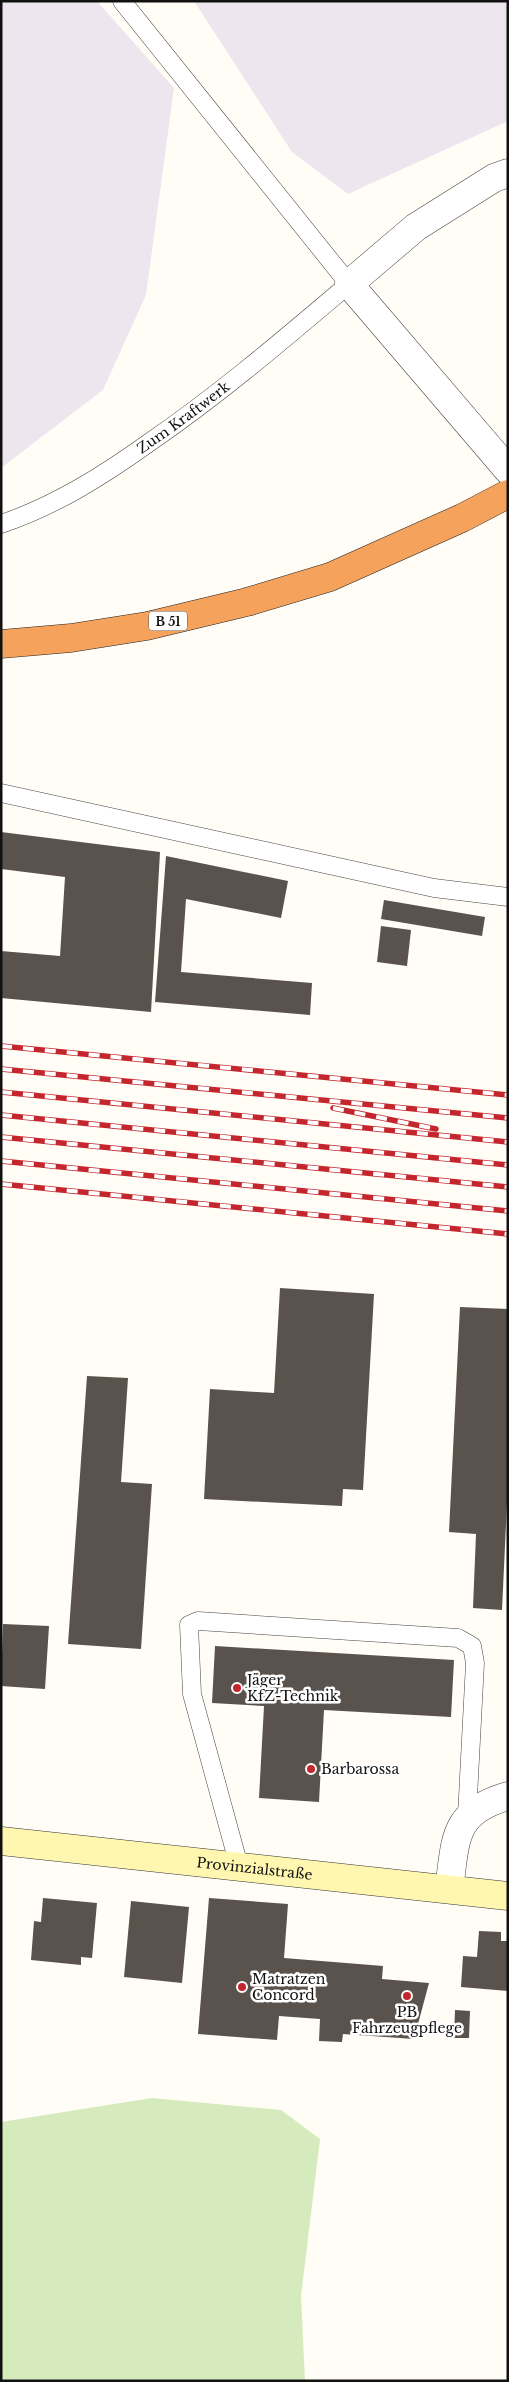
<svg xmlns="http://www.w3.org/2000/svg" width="509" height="2382" font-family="'Libre Baskerville',serif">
	<rect width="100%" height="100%" fill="#fffdf5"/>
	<path fill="#eee6ef" d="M 1,1 L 97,1 L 174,88 L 146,295 L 103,390 L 1,468 Z
		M 194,1 L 508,1 L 508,121 L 348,194 L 292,152 Z"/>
	<path fill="#d5ebbd" d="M 152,2098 L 281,2110 L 320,2139 L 301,2296 L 305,2381 L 1,2381 L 1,2122 Z"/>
	<path fill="#5a524d" d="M 1,832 L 160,852 L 151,1012 L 1,998 L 1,951 L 60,956 L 65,877 L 1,869 Z
		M 166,856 L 288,881 L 281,918 L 186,899 L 181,972 L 312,983 L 310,1015 L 155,1002 Z
		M 384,900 L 485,917 L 482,936 L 381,919 Z
		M 381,926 L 411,930 L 407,966 L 377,962 Z
		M 280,1288 L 374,1294 L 363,1490 L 343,1489 L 342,1506 L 204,1499 L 210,1389 L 274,1393 Z
		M 460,1307 L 508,1309 L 508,1481 L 502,1610 L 473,1608 L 476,1534 L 449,1532 Z
		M 87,1376 L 128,1378 L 121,1482 L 152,1484 L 141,1649 L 68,1644 Z
		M 3,1624 L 49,1626 L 45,1689 L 1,1686 Z
		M 215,1646 L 454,1660 L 451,1717 L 324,1710 L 319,1802 L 259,1798 L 264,1706 L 212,1703 Z
		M 43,1898 L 97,1903 L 92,1958 L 81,1957 L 81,1965 L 31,1960 L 34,1921 L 41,1922 Z
		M 209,1898 L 288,1904 L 284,1958 L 383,1966 L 382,1979 L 429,1983 L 414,2039 L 343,2034 L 342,2042 L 319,2041 L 320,2019 L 279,2016 L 277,2040 L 198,2034 Z
		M 131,1901 L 189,1907 L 182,1983 L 124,1977 Z
		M 479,1931 L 501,1932 L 501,1941 L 508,1941 L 508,1991 L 461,1987 L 463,1956 L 477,1957 Z
		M 455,2010 L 470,2011 L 469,2038 L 454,2038 Z"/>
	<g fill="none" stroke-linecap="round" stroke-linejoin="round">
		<defs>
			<g id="lane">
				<path id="s1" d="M 1,524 C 55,506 104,475 150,442 C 220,394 284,339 349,284 L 122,1"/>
				<path d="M 1,793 L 434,888 L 508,897"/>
				<path d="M 239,1866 L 192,1694 L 189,1625 L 198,1621 L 458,1638 L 472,1646 L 475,1663 L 467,1816"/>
			</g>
			<path id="street" d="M 508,173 L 494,178 L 416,227 L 349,284 L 508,470
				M 449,1889 C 456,1839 452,1812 508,1796"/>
			<g id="secondary">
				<path id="s2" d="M 1,1841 L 508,1896"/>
			</g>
			<path id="highway" d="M 1,644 L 71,638 L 147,626 L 247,602 L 330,577 L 462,518 L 508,494"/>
		</defs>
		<use href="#lane" stroke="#444" stroke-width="19"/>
		<use href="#street" stroke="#444" stroke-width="29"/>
		<use href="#secondary" stroke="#333" stroke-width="29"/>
		<use href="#highway" stroke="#222" stroke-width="29"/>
		<use href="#lane" stroke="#fff" stroke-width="18"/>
		<use href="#street" stroke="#fff" stroke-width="28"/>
		<use href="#secondary" stroke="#fff6b0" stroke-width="28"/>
		<use href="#highway" stroke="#f5a25d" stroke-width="28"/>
		<defs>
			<path id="rail" d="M 1,1046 L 508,1095
				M 1,1069 L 508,1118
				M 1,1092 L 508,1142
				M 333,1108 L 436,1129
				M 1,1115 L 508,1165
				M 1,1137 L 508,1187
				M 1,1161 L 508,1211
				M 1,1184 L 508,1234"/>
		</defs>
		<use href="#rail" stroke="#c4262e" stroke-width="5.5"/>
		<use href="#rail" stroke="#fff" stroke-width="4" stroke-dasharray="11" stroke-linecap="butt"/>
	</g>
	<g fill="#c4262e" stroke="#fff" stroke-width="2">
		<circle cx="237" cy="1688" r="5"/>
		<circle cx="311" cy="1769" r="5"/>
		<circle cx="242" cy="1987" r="5"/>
		<circle cx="407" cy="1996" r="5"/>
	</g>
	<g text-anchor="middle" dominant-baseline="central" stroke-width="5" stroke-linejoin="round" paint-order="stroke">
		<rect fill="#fff" stroke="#585858" stroke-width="1" x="149" y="611.5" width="38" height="19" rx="4"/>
		<g font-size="12" font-weight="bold" fill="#111">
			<text x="168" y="621">B 51</text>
		</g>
		<g font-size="14" fill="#111" stroke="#fff">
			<text stroke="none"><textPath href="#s1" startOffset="212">Zum Kraftwerk</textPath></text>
			<text stroke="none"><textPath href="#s2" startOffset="255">Provinzialstraße</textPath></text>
		</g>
		<g font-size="14" fill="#111" stroke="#fff" text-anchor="start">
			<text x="247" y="1680">Jäger<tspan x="247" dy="16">KfZ-Technik</tspan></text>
			<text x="321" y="1769">Barbarossa</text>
			<text x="252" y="1979">Matratzen<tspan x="252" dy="16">Concord</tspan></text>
			<text x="407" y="2012" text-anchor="middle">PB<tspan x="407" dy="16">Fahrzeugpflege</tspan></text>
		</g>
	</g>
	<rect width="509" height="2382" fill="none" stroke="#111111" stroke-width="5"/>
</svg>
